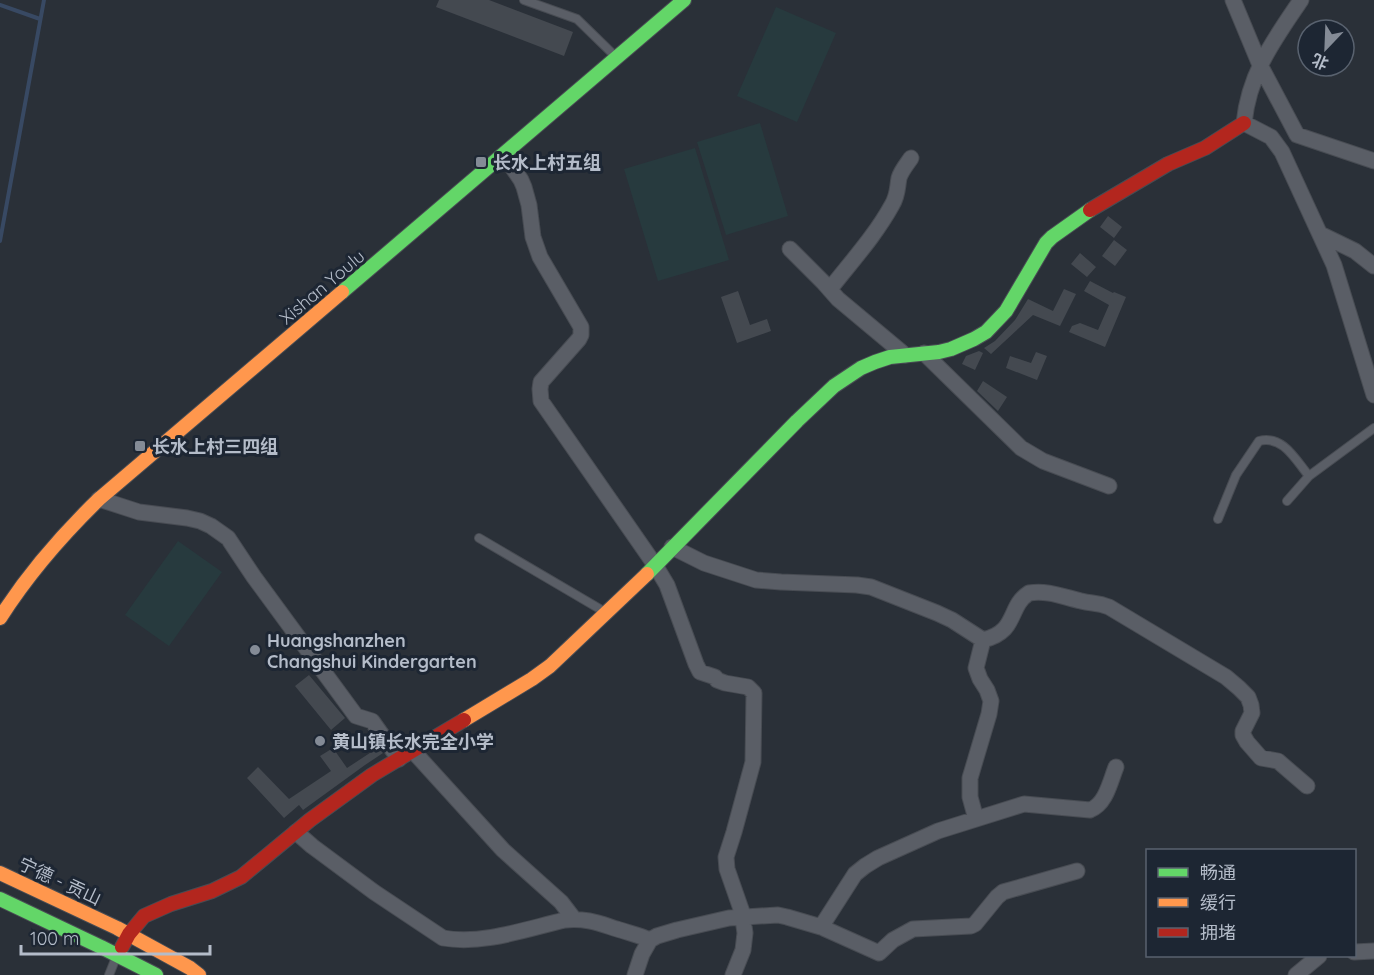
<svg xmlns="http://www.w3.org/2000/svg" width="1374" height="975" font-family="Quicksand,'Noto Sans SC',sans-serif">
	<rect width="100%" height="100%" fill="#2a3038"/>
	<path fill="#273a3e" d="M 776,7 L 836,33 L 797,122 L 737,96 Z
		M 760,123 L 788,216 L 726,235 L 697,142 Z
		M 695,148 L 729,260 L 658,281 L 624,169 Z
		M 178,541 L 222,572 L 169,646 L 125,615 Z"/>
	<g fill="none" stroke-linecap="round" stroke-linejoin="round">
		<path stroke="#384963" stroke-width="4" d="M 0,5 L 40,19
			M 0,241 L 44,0"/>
	</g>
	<path fill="#444950" d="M 439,0 L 489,0 L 573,32 L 564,56 L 436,7 Z
		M 1108,216 L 1122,227 L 1114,238 L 1100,227 Z
		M 1114,240 L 1127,250 L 1115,266 L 1102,256 Z
		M 1080,253 L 1096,267 L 1087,277 L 1071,264 Z
		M 1090,281 L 1113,293 L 1114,292 L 1126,297 L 1105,347 L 1069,332 L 1072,326 L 1080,323 L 1098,330 L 1109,305 L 1084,291 Z
		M 1064,289 L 1076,294 L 1060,326 L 1033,315 L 991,354 L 984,348 L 995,341 L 1015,320 L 1028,299 L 1053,311 Z
		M 738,291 L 750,325 L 767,319 L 771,331 L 737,343 L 721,297 Z
		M 979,351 L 983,353 L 975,370 L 962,364 L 966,356 Z
		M 1036,352 L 1047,356 L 1037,380 L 1006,368 L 1010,356 L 1031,363 Z
		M 983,381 L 1007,397 L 998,411 L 977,391 Z
		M 309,675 L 345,718 L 331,730 L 295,686 Z
		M 379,747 L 383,753 L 365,765 L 303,810 L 299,805 L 284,818 L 247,778 L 258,767 L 289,799 L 331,771 L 320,756 L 333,748 L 347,768 Z"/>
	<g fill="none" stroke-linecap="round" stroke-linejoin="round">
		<defs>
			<path id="lane" d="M 524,0 L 577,19 L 615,56
				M 1287,501 L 1309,476 L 1374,428
				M 1218,519 L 1236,475 L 1259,441 C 1283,435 1295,459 1309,476
				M 479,538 L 605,612
				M 109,975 L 115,960"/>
			<path id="street" d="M 1233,0 L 1260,65 L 1297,135 L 1374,161
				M 1301,0 C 1274,40 1249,73 1244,123 L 1271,137 L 1282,152 L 1334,265 L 1374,395
				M 504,155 L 521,180 L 524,187 L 529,205 L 533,237 L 540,257 L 581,327 L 581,335 L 579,339 L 541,382 L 540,389 L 541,401 L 655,565 L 667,585 L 696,664 L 700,672 L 715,677 L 717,680 L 725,683 L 748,687 L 754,693 L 753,762 L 734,832 L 726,857 L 727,869 L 742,912 L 745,933 L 743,950 L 733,975
				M 1320,234 L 1355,251 L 1374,266
				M 790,249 L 823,282 L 838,299 L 905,355
				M 830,289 C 851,262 875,236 892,205 C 898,195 897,189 899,178 C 901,171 907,164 911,158
				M 924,353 L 1021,448 L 1043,461 L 1109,486
				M 99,499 L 139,512 L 187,518 L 200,521 L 211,526 L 228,538 L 254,577 L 356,716 L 372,721 L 399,759
				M 672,547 L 704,563 L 756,580 L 781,582 L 857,585 L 871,587 L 937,613 L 952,620 L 983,640 C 1019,631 1007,607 1029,593 C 1048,590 1063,597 1081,601 C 1092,604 1097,602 1109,607 L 1226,677 L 1239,688 L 1248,697 L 1251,705 L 1252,713 L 1243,731 L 1243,735 L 1247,742 L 1261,758 L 1278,761 L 1307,786
				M 413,751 L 503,850 L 561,902 L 574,919
				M 976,819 L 970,797 L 970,778 L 989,714 L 991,701 L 987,690 L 980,679 L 976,668 L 983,640
				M 296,832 L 312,846 L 374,892 L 443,938 C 483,945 526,929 565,920 C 586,918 598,923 617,929 C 629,933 639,935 650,940
				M 821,927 L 855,874 L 865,866 L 878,858 L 938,831 L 1024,804 L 1090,810 C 1106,804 1110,782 1116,767
				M 1354,952 L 1374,951
				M 635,975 L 642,954 L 650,940 L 657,936 L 677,930 L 729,918 L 778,915 L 787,917 L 821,927 L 879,953 L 893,940 L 913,929 L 971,926 L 975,924 L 997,897 L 1003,892 L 1077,871
				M 1296,975 L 1319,956"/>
			<path id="fast" d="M 342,292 L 684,0
				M 647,574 L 797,421 L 834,386 L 861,368 L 875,362 L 890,357 L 939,352 L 951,349 L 974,339 L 986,332 L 1006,311 L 1046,243 L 1052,237 L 1090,210
				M 0,899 L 101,947 L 156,975"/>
			<path id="slow" d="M 0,618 C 28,574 62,535 99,499 L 342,292
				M 464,720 L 532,679 L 550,666 L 647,574
				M 0,873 L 117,928 L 190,968 L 199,975"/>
			<path id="jam" d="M 1090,210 L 1168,164 L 1205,148 L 1244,123
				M 122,947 L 129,934 L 144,916 L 171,904 L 212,891 L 241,877 L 310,820 L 372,775 L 464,720"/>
		</defs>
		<use href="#lane" stroke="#484c53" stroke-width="10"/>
		<use href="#street" stroke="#484c53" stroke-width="17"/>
		<use href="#fast" stroke="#484c53" stroke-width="16"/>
		<use href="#slow" stroke="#484c53" stroke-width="16"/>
		<use href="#jam" stroke="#484c53" stroke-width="16"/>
		<use href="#lane" stroke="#5a5e66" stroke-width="8"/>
		<use href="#street" stroke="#5a5e66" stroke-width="15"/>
		<use href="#fast" stroke="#63d668" stroke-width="14"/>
		<use href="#slow" stroke="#ff974d" stroke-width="14"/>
		<use href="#jam" stroke="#b3261e" stroke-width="14"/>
	</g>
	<g fill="#848b96" stroke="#1d2633" stroke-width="2">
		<rect x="475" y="156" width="12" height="12" rx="3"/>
		<rect x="134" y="440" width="12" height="12" rx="3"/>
		<circle cx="255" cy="650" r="6"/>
		<circle cx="320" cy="741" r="6"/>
	</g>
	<g text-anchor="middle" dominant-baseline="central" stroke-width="6" stroke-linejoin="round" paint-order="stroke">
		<g font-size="18" font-weight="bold" fill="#b4bcc9" stroke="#1d2633" text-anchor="start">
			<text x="493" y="162">长水上村五组</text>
			<text x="152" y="446">长水上村三四组</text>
			<text x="267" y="640">Huangshanzhen<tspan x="267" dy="21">Changshui Kindergarten</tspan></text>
			<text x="332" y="741">黄山镇长水完全小学</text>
		</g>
		<g font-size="18" fill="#b4bcc9" stroke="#1d2633">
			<text transform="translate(322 287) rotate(-40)">Xishan Youlu</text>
			<text transform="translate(60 881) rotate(25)">宁德 - 贡山</text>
		</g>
	</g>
	<rect x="1146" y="849" width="210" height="108" fill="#1d2633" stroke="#59626f" stroke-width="1.5"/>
	<rect x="1158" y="868" width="30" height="9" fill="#63d668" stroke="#59626f" stroke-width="1.5"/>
	<text x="1200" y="879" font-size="18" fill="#b4bcc9">畅通</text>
	<rect x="1158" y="898" width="30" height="9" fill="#ff974d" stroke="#59626f" stroke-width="1.5"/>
	<text x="1200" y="909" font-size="18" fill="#b4bcc9">缓行</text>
	<rect x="1158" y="928" width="30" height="9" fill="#b3261e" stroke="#59626f" stroke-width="1.5"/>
	<text x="1200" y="939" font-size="18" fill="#b4bcc9">拥堵</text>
	<g transform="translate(1326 48) rotate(203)"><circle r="28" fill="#1d2633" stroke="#59626f" stroke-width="1.5"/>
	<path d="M0-4.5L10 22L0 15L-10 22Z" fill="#848b96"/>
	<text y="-9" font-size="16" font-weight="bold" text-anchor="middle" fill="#b4bcc9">北</text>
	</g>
	<path d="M21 945v9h189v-9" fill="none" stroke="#b4bcc9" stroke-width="3"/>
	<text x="30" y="945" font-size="18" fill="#b4bcc9" stroke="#1d2633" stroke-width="4.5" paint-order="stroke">100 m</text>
</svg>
